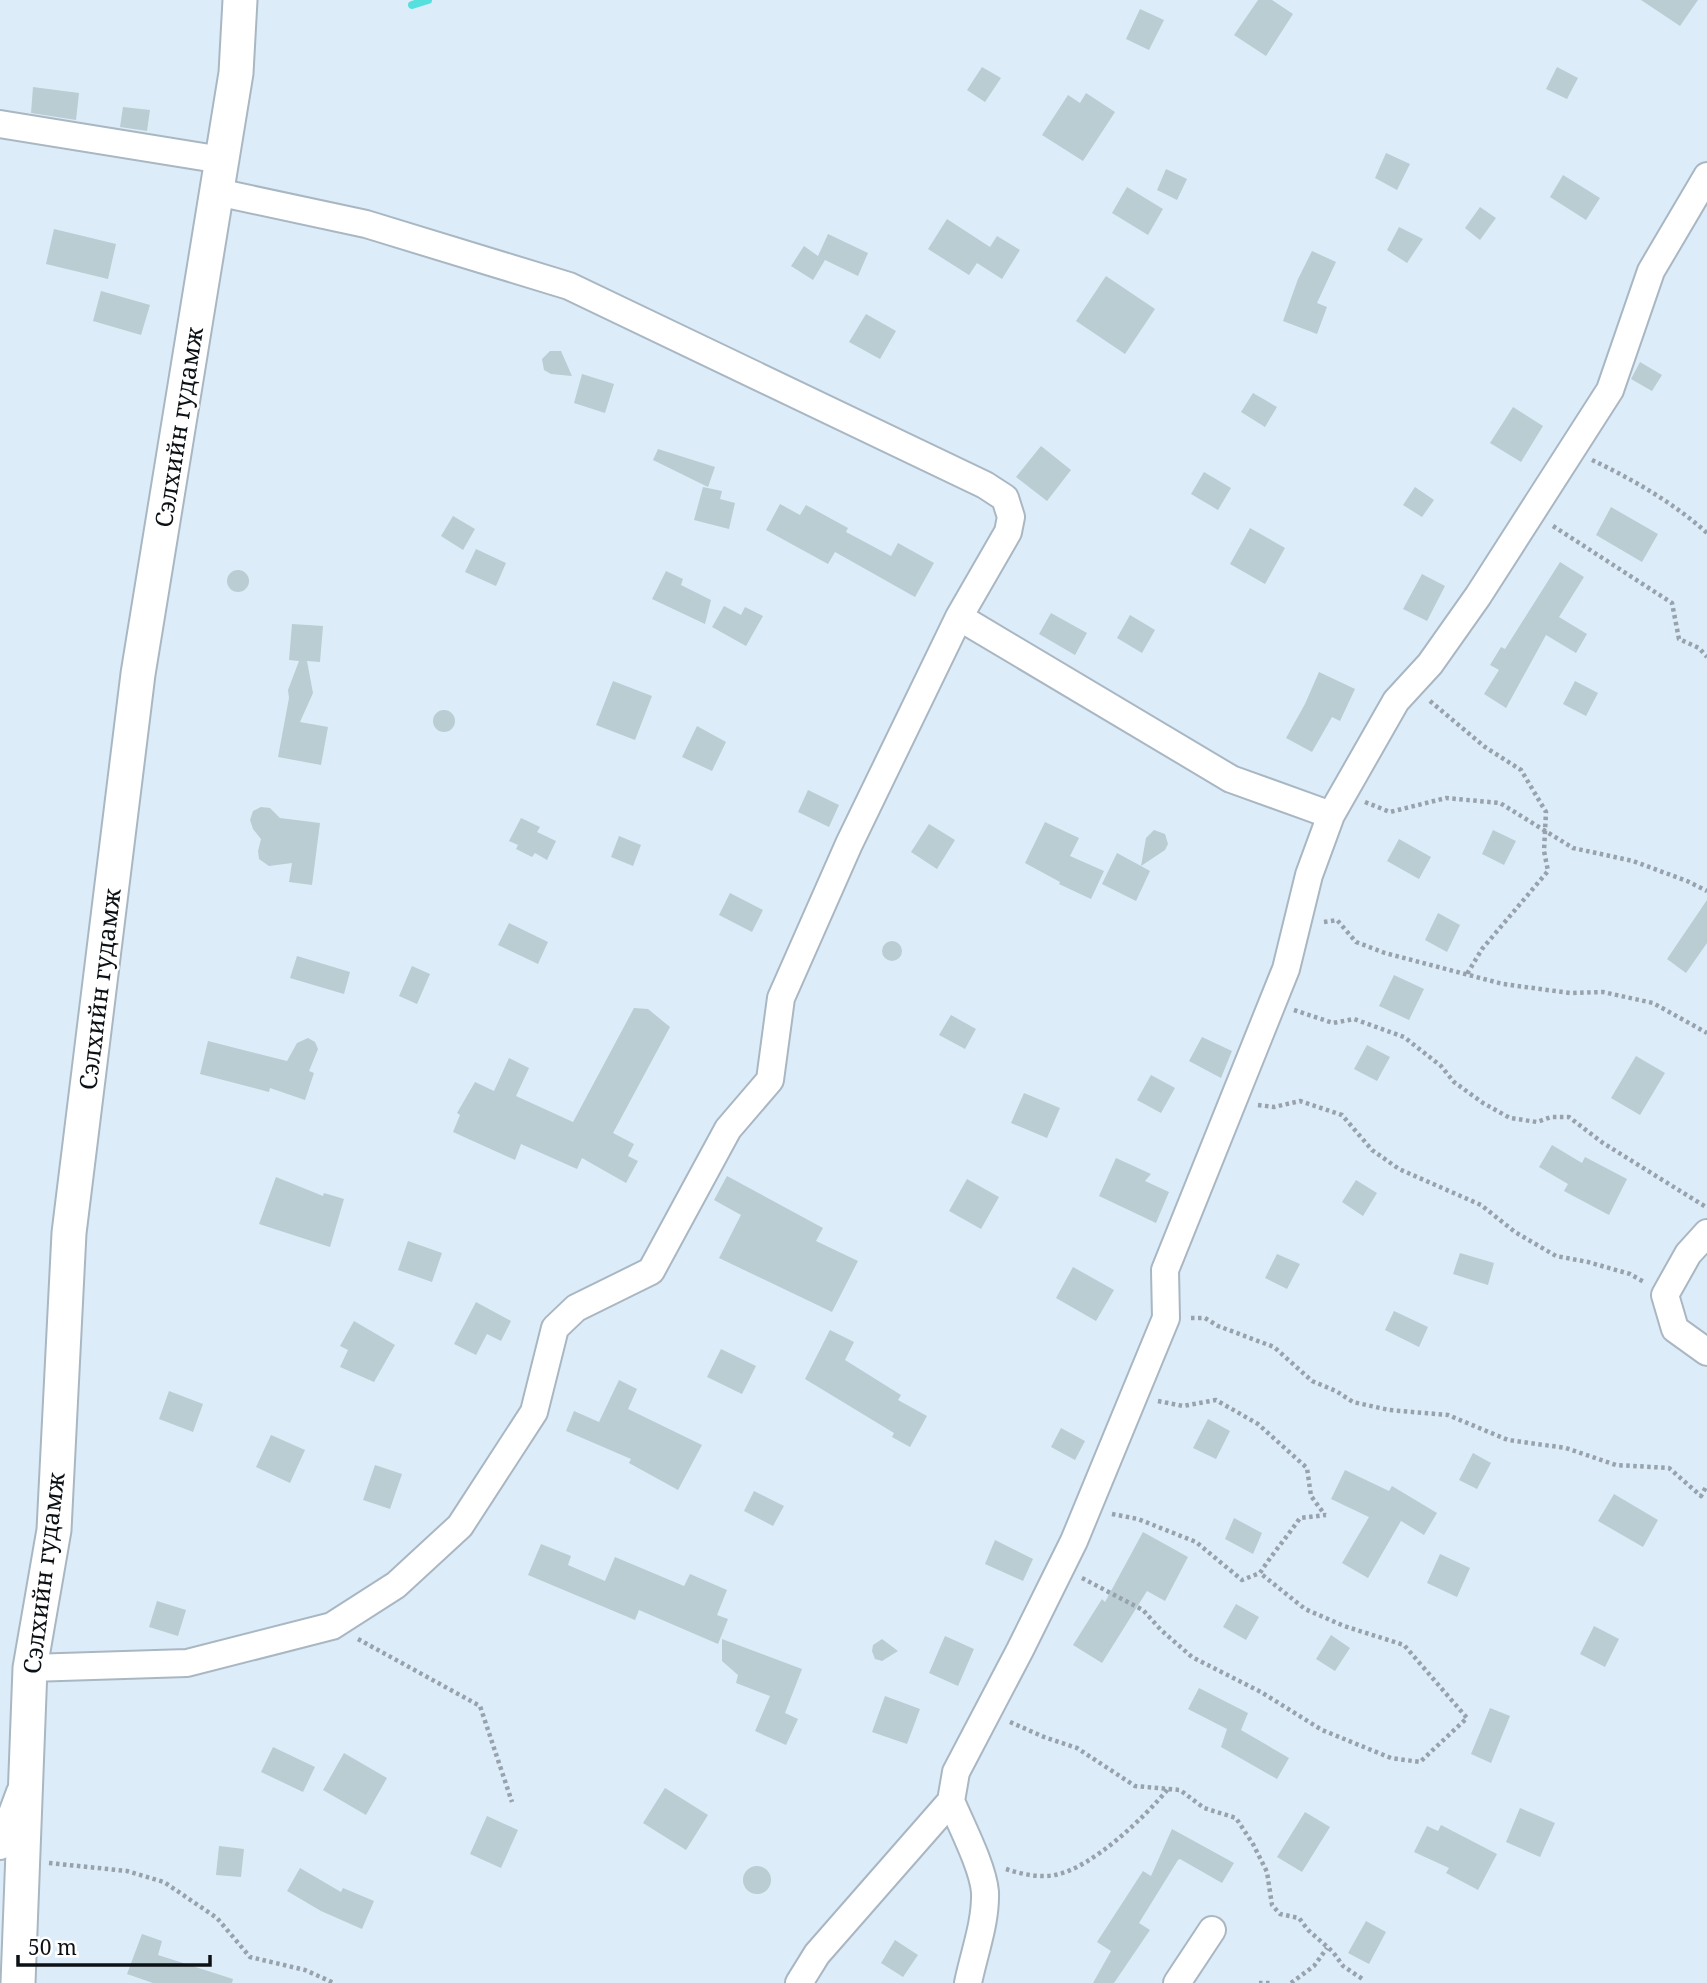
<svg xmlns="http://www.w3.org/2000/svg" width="1707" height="1983" font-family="'Noto Serif',serif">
	<rect width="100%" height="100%" fill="#ddecf9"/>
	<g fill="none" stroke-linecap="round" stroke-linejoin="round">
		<path stroke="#55e0de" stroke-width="8" d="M 412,5 L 428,0"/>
	</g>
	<path fill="#b9cdd3" d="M 1258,0 L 1272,0 L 1293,14 L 1266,56 L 1234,35 Z
		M 1641,0 L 1698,0 L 1680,26 Z
		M 1140,9 L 1164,20 L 1149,50 L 1126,39 Z
		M 982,67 L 1001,78 L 985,102 L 967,90 Z
		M 1557,67 L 1578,78 L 1567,99 L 1546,89 Z
		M 33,87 L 79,93 L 76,120 L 31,113 Z
		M 1086,93 L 1115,112 L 1083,161 L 1042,135 L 1068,95 L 1080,103 Z
		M 123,107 L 150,110 L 147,131 L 120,127 Z
		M 1386,153 L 1410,164 L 1397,190 L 1375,178 Z
		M 1166,169 L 1187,179 L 1177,200 L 1157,190 Z
		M 1563,175 L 1600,198 L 1586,220 L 1550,197 Z
		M 1127,187 L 1163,209 L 1148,235 L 1112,213 Z
		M 1480,207 L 1496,218 L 1480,240 L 1465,228 Z
		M 947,219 L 990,247 L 997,236 L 1020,250 L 1002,279 L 977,263 L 969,275 L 928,249 Z
		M 1399,227 L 1423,239 L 1407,263 L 1387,250 Z
		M 54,229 L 116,244 L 108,279 L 46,264 Z
		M 828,234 L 868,253 L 858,276 L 825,260 L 813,280 L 791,266 L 804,246 L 818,256 Z
		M 1312,251 L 1336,262 L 1317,303 L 1327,307 L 1317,334 L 1283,321 L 1298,279 Z
		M 1106,276 L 1155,309 L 1125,354 L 1076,321 Z
		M 101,291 L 150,305 L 141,335 L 93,321 Z
		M 866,314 L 896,331 L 880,359 L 849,342 Z
		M 550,351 L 561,351 L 572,376 L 551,374 L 544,370 L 542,359 Z
		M 1640,362 L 1662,375 L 1652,391 L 1631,379 Z
		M 582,374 L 614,384 L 605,413 L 574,403 Z
		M 1253,393 L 1277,407 L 1265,427 L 1241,412 Z
		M 1513,407 L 1543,426 L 1521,462 L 1490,443 Z
		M 1041,446 L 1071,470 L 1047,501 L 1016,477 Z
		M 658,449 L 715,467 L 708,487 L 653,460 Z
		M 1204,472 L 1231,488 L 1218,510 L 1191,494 Z
		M 703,487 L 722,491 L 720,499 L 735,503 L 729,529 L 694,520 Z
		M 1415,487 L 1434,500 L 1422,517 L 1403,505 Z
		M 780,504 L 800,515 L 806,505 L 848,528 L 846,532 L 891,556 L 898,543 L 934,563 L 915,597 L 835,552 L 828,564 L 766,530 Z
		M 1611,507 L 1658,534 L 1642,562 L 1596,535 Z
		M 453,516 L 475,529 L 463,550 L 441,536 Z
		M 1250,528 L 1285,548 L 1265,584 L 1230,564 Z
		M 476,549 L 506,563 L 496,586 L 465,572 Z
		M 1560,562 L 1584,577 L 1559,617 L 1587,634 L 1576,653 L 1546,635 L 1506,708 L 1484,694 L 1499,670 L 1490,665 L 1501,647 L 1505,649 Z
		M227 581a11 11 0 1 1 22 0a11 11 0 1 1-22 0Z
		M 666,571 L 683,579 L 681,585 L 711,600 L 705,624 L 652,599 Z
		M 1422,574 L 1445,586 L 1427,621 L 1403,609 Z
		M 724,606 L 741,615 L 745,607 L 763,616 L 746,646 L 712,627 Z
		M 1051,613 L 1087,633 L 1075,655 L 1039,634 Z
		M 1130,615 L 1155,630 L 1142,653 L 1117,638 Z
		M 292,624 L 323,626 L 320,662 L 307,661 L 313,693 L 300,722 L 328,727 L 321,765 L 278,757 L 289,698 L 288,690 L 299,661 L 289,660 Z
		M 1319,672 L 1355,689 L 1340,721 L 1332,717 L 1312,752 L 1286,738 L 1305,704 Z
		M 613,681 L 652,696 L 635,740 L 596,725 Z
		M 1575,681 L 1598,693 L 1586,716 L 1563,704 Z
		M433 721a11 11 0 1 1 22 0a11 11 0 1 1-22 0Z
		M 697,726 L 726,742 L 712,771 L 682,757 Z
		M 808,790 L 839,805 L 829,827 L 798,812 Z
		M 261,807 L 270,808 L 280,818 L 320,823 L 312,885 L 289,882 L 292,863 L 269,866 L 259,859 L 258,851 L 261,839 L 253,829 L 250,820 L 253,811 Z
		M 521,818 L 540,827 L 537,832 L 556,841 L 547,860 L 535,853 L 532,857 L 516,849 L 518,845 L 509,841 Z
		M 1045,822 L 1079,838 L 1070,856 L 1104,871 L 1091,899 L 1059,884 L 1060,882 L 1025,863 Z
		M 929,824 L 955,840 L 937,869 L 911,852 Z
		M 1154,830 L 1165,834 L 1168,844 L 1165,850 L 1141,866 L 1150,871 L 1136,901 L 1102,884 L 1117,853 L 1141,866 L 1146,838 Z
		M 1493,830 L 1516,841 L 1504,865 L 1482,854 Z
		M 619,836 L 641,845 L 633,866 L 611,857 Z
		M 1399,839 L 1431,857 L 1419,879 L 1387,861 Z
		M 730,893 L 763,910 L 752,932 L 719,915 Z
		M 1707,900 L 1707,943 L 1686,973 L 1667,959 Z
		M 1438,913 L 1460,925 L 1447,952 L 1425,940 Z
		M 509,923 L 548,942 L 538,964 L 498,945 Z
		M882 951a10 10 0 1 1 20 0a10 10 0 1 1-20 0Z
		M 297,956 L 350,972 L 344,994 L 290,978 Z
		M 412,966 L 430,974 L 417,1004 L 399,996 Z
		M 1394,975 L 1424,989 L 1409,1020 L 1379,1006 Z
		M 634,1008 L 648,1009 L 670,1027 L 613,1133 L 634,1144 L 628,1156 L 638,1161 L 626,1183 L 582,1158 L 577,1169 L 521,1144 L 515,1160 L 453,1132 L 460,1115 L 457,1113 L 475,1082 L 494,1091 L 509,1058 L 529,1068 L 516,1096 L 573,1122 Z
		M 951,1015 L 976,1029 L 965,1049 L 939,1035 Z
		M 1202,1037 L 1232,1051 L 1221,1078 L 1189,1061 Z
		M 308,1038 L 315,1042 L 318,1049 L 309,1071 L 314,1073 L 305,1100 L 270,1088 L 269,1092 L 200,1074 L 208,1041 L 287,1061 L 297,1043 Z
		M 1367,1045 L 1390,1057 L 1377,1081 L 1354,1069 Z
		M 1636,1056 L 1665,1073 L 1640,1115 L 1611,1098 Z
		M 1151,1075 L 1175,1088 L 1161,1113 L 1137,1100 Z
		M 1024,1093 L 1060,1108 L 1047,1138 L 1011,1123 Z
		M 1552,1145 L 1582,1163 L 1585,1157 L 1627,1179 L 1609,1215 L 1564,1191 L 1568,1184 L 1539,1167 Z
		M 1116,1158 L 1151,1174 L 1145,1181 L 1169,1192 L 1156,1223 L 1099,1196 Z
		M 727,1176 L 823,1228 L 816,1241 L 858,1261 L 832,1312 L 719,1258 L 741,1215 L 714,1200 Z
		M 276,1177 L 323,1196 L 324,1193 L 344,1199 L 330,1247 L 259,1224 Z
		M 967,1179 L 999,1197 L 981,1229 L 949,1211 Z
		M 1356,1180 L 1377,1193 L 1363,1216 L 1342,1202 Z
		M 408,1241 L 442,1253 L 432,1282 L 398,1270 Z
		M 1460,1253 L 1494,1263 L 1488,1285 L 1453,1274 Z
		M 1277,1254 L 1300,1264 L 1287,1289 L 1265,1278 Z
		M 1073,1267 L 1114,1290 L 1096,1321 L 1056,1298 Z
		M 476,1302 L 511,1321 L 501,1341 L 487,1334 L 476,1355 L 454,1344 Z
		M 1394,1311 L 1428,1327 L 1419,1347 L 1385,1330 Z
		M 354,1321 L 395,1345 L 374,1382 L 340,1367 L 348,1350 L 340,1346 Z
		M 830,1330 L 854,1342 L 845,1360 L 901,1395 L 898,1400 L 927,1416 L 910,1447 L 892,1437 L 894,1433 L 805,1379 Z
		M 721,1349 L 756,1366 L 742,1394 L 707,1377 Z
		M 619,1380 L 637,1389 L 628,1409 L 702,1445 L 678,1490 L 629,1463 L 631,1459 L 566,1431 L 574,1411 L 599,1422 Z
		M 169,1391 L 203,1404 L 193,1432 L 159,1419 Z
		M 1208,1419 L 1230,1431 L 1216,1459 L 1193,1448 Z
		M 1061,1428 L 1085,1441 L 1075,1460 L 1051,1447 Z
		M 271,1435 L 305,1450 L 290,1483 L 256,1467 Z
		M 1473,1453 L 1491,1463 L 1477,1489 L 1459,1480 Z
		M 375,1465 L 402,1474 L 390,1509 L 363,1500 Z
		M 1345,1470 L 1389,1491 L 1392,1486 L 1437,1513 L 1424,1535 L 1401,1521 L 1368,1578 L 1342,1563 L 1369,1517 L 1331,1499 Z
		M 754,1491 L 784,1506 L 773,1526 L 744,1511 Z
		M 1614,1494 L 1658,1520 L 1643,1547 L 1598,1521 Z
		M 1234,1518 L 1262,1533 L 1253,1554 L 1225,1539 Z
		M 1143,1532 L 1188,1557 L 1165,1601 L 1147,1591 L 1102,1663 L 1073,1645 L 1102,1599 L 1105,1602 Z
		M 995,1540 L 1033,1559 L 1023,1581 L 985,1564 Z
		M 541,1544 L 571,1556 L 568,1565 L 605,1581 L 615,1557 L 684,1586 L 690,1574 L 727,1590 L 717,1615 L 728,1619 L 718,1644 L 639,1610 L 635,1620 L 528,1575 Z
		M 1440,1554 L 1470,1568 L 1457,1597 L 1427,1583 Z
		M 157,1601 L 186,1610 L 178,1636 L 149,1627 Z
		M 1236,1604 L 1259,1617 L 1246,1640 L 1223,1627 Z
		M 1594,1626 L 1619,1639 L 1605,1667 L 1580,1654 Z
		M 1331,1635 L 1350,1648 L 1335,1671 L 1316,1659 Z
		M 945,1636 L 974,1649 L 958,1686 L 929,1673 Z
		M 722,1639 L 802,1669 L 785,1713 L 798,1719 L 786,1745 L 755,1731 L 770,1696 L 736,1683 L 738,1675 L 722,1661 Z
		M 882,1639 L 898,1651 L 882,1661 L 875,1659 L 872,1651 L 873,1645 Z
		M 1199,1688 L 1248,1713 L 1241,1730 L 1289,1758 L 1277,1779 L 1221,1747 L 1227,1729 L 1188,1709 Z
		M 885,1696 L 920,1709 L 907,1744 L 872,1732 Z
		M 1490,1708 L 1510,1716 L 1491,1763 L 1471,1754 Z
		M 273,1747 L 315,1767 L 303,1792 L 261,1772 Z
		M 344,1753 L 387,1778 L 366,1815 L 323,1790 Z
		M 665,1788 L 708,1815 L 686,1850 L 643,1823 Z
		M 1520,1808 L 1555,1823 L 1540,1857 L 1506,1842 Z
		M 1305,1812 L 1330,1827 L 1302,1872 L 1277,1857 Z
		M 487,1816 L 518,1830 L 501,1868 L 470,1854 Z
		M 1441,1825 L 1497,1854 L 1478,1890 L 1446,1873 L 1449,1868 L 1414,1852 L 1427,1826 L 1438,1831 Z
		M 1172,1829 L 1234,1863 L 1222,1883 L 1180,1859 L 1178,1860 L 1139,1923 L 1150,1930 L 1114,1983 L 1093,1983 L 1111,1951 L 1097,1942 L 1143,1871 L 1151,1876 Z
		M 219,1846 L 244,1849 L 241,1877 L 216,1875 Z
		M743 1880a14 14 0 1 1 28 0a14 14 0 1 1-28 0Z
		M 300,1868 L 341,1892 L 343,1888 L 374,1901 L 362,1929 L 321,1911 L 287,1891 Z
		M 1366,1921 L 1386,1932 L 1369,1964 L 1348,1953 Z
		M 142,1934 L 162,1941 L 158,1955 L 233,1979 L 232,1983 L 153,1983 L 127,1974 Z
		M 895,1940 L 918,1955 L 903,1977 L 881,1963 Z"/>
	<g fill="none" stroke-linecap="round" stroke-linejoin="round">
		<defs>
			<path id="minor" d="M 0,124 L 222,160
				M 217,192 L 366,224 L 569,286 L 985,485 L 1005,498 L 1011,517 L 1008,532 L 959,617
				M 1707,1233 L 1688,1254 L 1665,1295 L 1675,1329 L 1707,1352
				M 30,1668 L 187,1663 L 332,1626 L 396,1585 L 460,1526 L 534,1412 L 555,1328 L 576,1308 L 651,1271 L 728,1129 L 770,1080 L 781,998 L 849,844 L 959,617 L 1231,779 L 1331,815
				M 951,1801 C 961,1825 983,1867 985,1892 C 986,1923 974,1953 968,1983
				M 0,1846 L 20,1792
				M 799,1983 L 817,1954 L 951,1801 L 956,1772 L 1020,1650 L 1074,1541 L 1166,1318 L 1165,1270 L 1286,969 L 1309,875 L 1331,815 L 1396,701 L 1430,664 L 1478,596 L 1610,390 L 1651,271 L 1707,176
				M 1177,1983 L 1212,1930"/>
			<path id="major" d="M 18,1983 L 30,1668 L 54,1530 L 69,1233 L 138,674 L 236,73 L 240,0"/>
		</defs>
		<use href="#minor" stroke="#a9b7c3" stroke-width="30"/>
		<use href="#major" stroke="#a9b7c3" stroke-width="37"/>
		<path stroke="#97a2ac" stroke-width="4.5" stroke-dasharray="3.5 3.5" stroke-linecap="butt" d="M 1592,460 C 1632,479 1674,503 1707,533
			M 1553,526 L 1672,603 L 1679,639 L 1699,648 L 1707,657
			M 1430,701 L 1485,747 L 1521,770 L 1546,812 L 1544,851 L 1548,871 L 1482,949 L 1467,974
			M 1365,802 L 1390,812 L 1446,798 L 1500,803 L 1573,848 L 1633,861 L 1687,881 L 1707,891
			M 1324,922 L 1337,920 L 1356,942 L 1385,953 L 1503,984 L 1570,993 L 1603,992 L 1653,1003 L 1707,1033
			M 1294,1010 L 1333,1023 L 1354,1019 L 1404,1037 L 1441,1066 L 1454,1082 L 1483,1103 L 1510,1118 L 1537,1122 L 1551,1117 L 1569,1117 L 1603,1143 L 1706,1207
			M 1258,1105 L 1274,1107 L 1300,1101 L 1342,1115 L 1372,1150 L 1399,1169 L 1481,1205 L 1515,1232 L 1556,1256 L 1588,1262 L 1630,1274 L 1644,1282
			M 1191,1318 L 1205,1318 L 1218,1326 L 1274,1347 L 1312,1381 L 1336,1391 L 1353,1402 L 1389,1410 L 1448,1415 L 1508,1440 L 1566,1448 L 1616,1465 L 1669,1468 L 1701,1496 L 1707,1485
			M 1158,1401 L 1183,1406 L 1216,1400 L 1258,1424 L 1307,1468 L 1311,1496 L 1325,1515
			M 1112,1514 L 1138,1519 L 1196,1542 L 1242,1580 L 1260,1573
			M 1082,1578 L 1143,1610 L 1161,1630 L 1192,1657 L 1261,1692 L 1322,1730 L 1391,1758 L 1420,1762 L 1467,1718 L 1404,1645 L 1344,1626 L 1305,1609 L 1260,1573 C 1272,1554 1287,1537 1300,1518 L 1326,1515
			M 358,1639 L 480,1706 L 512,1802
			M 1010,1722 L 1044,1737 L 1077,1748 L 1135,1786 L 1180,1790 L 1204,1808 L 1236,1818 L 1253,1844 L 1267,1872 L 1272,1905 L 1280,1914 L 1299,1918 L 1308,1930 L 1333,1952 L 1343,1966 L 1364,1980
			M 49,1863 L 127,1871 L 164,1882 L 217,1918 L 250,1957 L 305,1970 L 334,1983
			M 1006,1869 C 1021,1874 1039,1878 1055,1875 C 1092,1868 1145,1817 1168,1789
			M 1259,1983 L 1271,1983
			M 1291,1983 L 1314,1966 L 1327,1948"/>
		<use href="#minor" stroke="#fff" stroke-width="26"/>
		<use href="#major" stroke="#fff" stroke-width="33"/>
	</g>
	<g text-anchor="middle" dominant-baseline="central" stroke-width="5" stroke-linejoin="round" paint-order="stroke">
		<g font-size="24" fill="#0c1115" stroke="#fff">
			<text transform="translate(178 427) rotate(-81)">Сэлхийн гудамж</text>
			<text transform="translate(99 989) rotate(-83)">Сэлхийн гудамж</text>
			<text transform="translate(43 1573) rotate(-83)">Сэлхийн гудамж</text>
		</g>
	</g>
	<path d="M18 1955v10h192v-10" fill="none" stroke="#0c1115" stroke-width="3.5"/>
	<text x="28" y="1955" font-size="21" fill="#0c1115" stroke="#ffffff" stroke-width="5" paint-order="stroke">50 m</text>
</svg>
